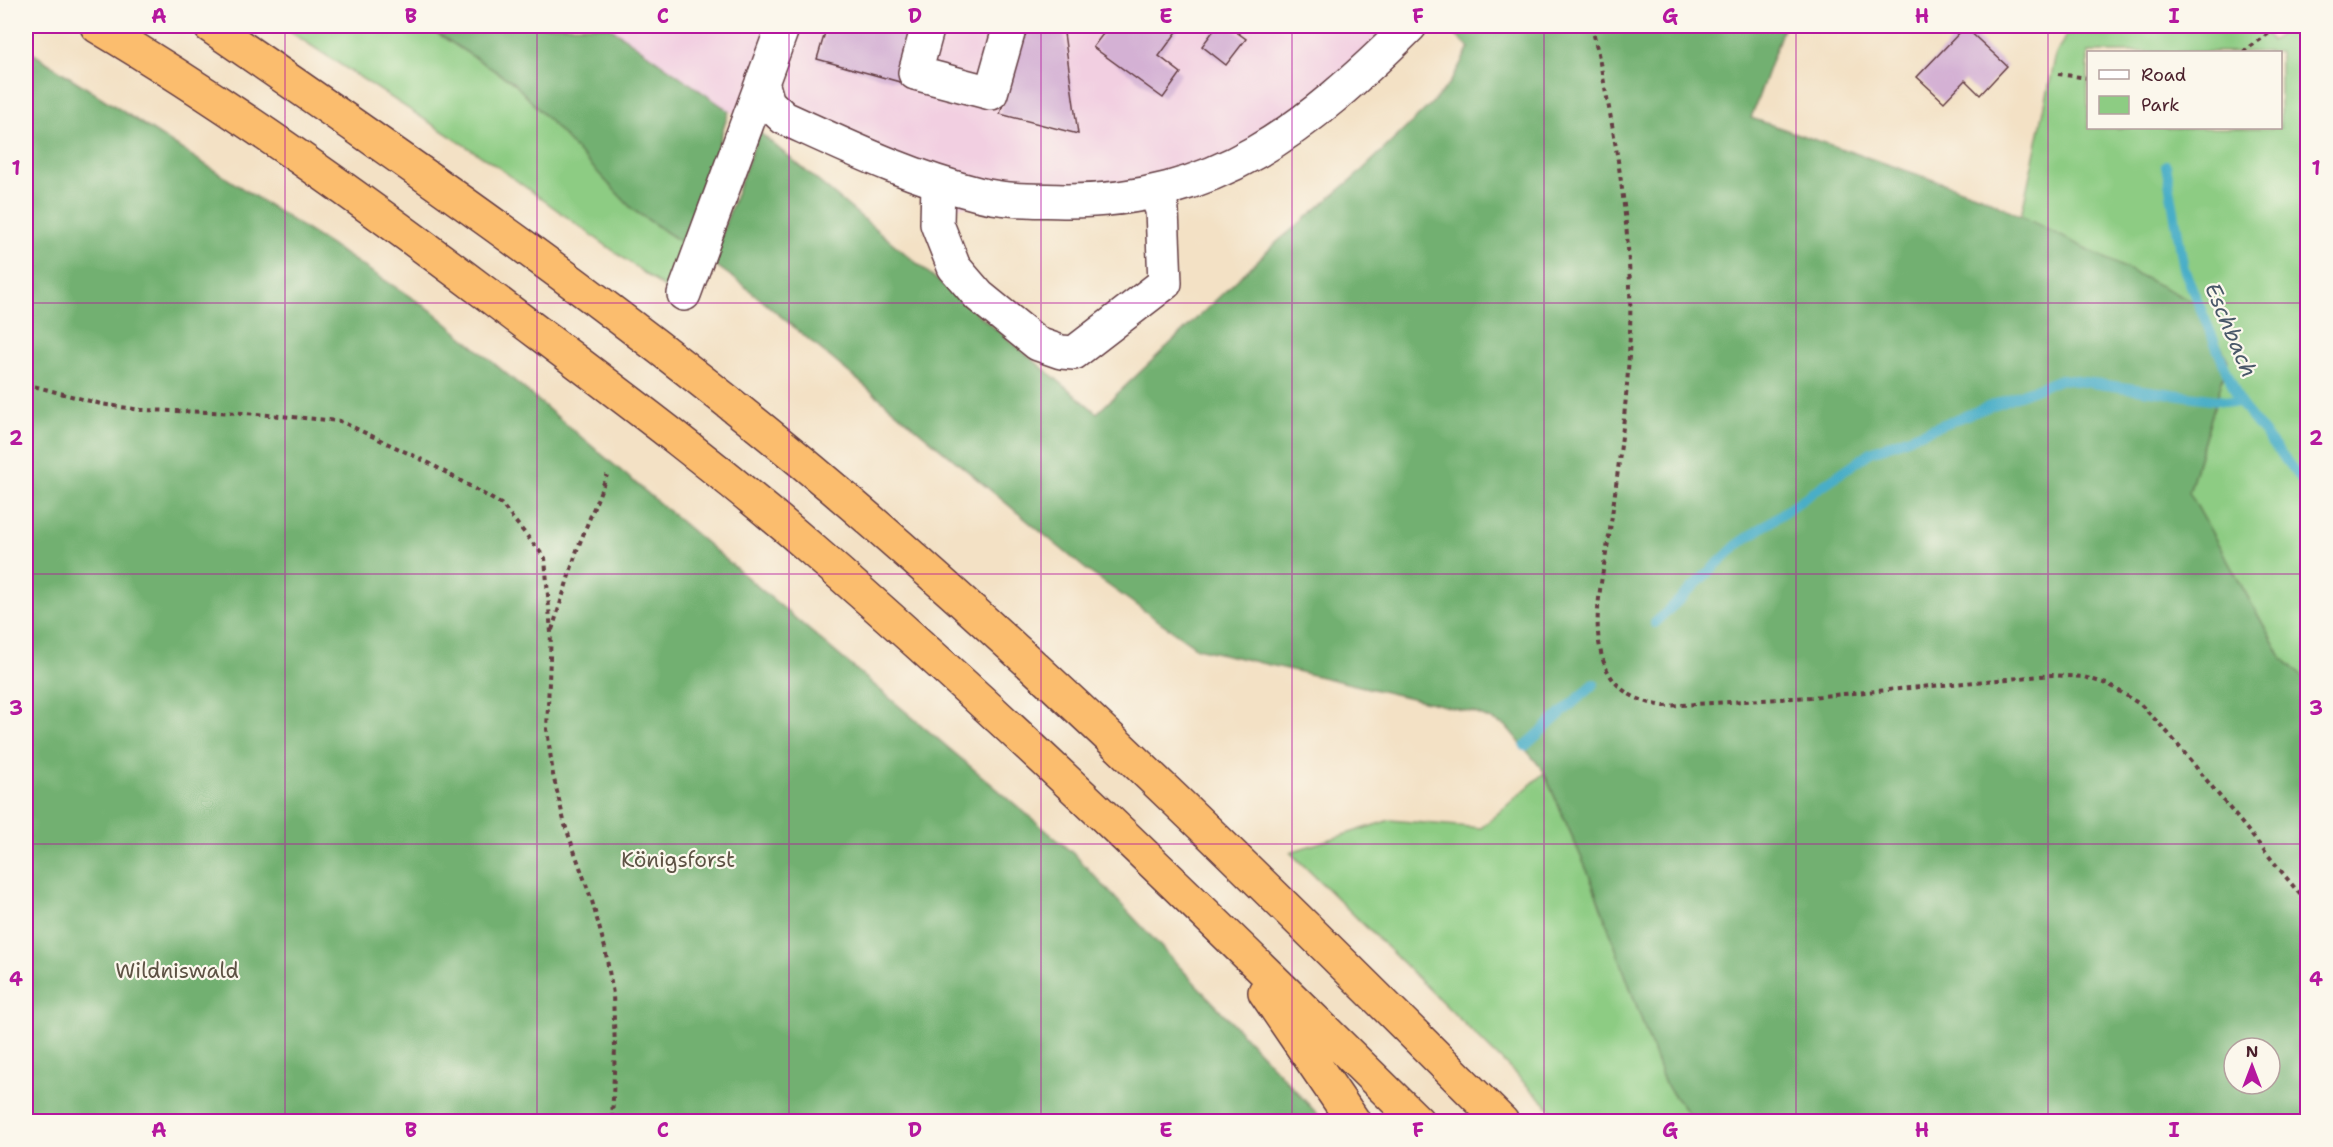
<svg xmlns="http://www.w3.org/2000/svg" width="2333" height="1147" font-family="'Shantell Sans',sans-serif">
	<rect width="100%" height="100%" fill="#fbf7ec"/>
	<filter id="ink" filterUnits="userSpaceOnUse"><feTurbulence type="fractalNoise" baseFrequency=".0167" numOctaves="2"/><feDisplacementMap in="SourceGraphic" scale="12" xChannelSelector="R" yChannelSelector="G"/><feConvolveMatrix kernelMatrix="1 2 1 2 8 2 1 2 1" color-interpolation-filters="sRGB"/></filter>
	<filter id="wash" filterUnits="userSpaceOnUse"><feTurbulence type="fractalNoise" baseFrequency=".008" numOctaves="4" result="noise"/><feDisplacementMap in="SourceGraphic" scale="24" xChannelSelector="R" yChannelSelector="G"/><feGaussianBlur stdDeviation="1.35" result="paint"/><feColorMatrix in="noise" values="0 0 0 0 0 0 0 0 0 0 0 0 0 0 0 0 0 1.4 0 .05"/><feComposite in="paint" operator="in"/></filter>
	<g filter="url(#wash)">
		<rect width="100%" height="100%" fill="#f3e1c5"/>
		<path fill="#f2cfe1" d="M 608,26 L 1416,26 L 1311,132 L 1185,201 L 957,207 L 729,111 Z"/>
		<path fill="#8dcc83" stroke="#6c7657" stroke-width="1.5" fill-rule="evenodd" d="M 281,26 L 426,26 L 514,83 L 633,210 L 686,245 L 673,294 L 495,165 Z
			M 2071,26 L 2266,26 L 2264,28 L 2271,42 L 2290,26 L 2307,26 L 2307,681 L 2282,658 L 2189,492 L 2228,360 L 2021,216 L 2056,54 ZM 2088,52 L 2280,52 L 2280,128 L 2088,128 Z
			M 1544,773 L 1590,877 L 1665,1084 L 1694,1121 L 1563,1121 L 1290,852 L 1390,820 L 1481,828 Z"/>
		<path fill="#72b071" stroke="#5e684e" stroke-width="1.5" fill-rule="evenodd" d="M 426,26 L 608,26 L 729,111 L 686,245 L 633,210 L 514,83 Z
			M 1446,26 L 1784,26 L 1751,118 L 1981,196 L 2201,306 L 2228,360 L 2189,492 L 2282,658 L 2307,681 L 2307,1121 L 1694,1121 L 1665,1084 L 1590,877 L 1543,770 L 1506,726 L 1475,713 L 1197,648 L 1088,571 L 742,284 L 711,262 L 759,132 L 1097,413 L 1277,242 L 1356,176 L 1431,104 L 1450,83 L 1469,48 ZM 2234,1048 L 2270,1048 L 2270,1084 L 2234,1084 Z
			M 26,49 L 431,310 L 1075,855 L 1324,1121 L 26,1121 Z"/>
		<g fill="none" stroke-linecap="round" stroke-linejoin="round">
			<path stroke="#48aec7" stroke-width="10" d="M 2166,165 L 2184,269 L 2240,403 L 2308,488
				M 1655,623 L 1737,545 L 1871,452 L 2061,379 L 2240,403
				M 1525,746 L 1594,684"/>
		</g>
		<g id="blocks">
			<path fill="#d4b1d4" d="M 827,26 L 916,26 L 900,82 L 817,59 Z
				M 1026,26 L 1063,26 L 1078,134 L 1000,114 Z
				M 1109,26 L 1174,26 L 1179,29 L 1159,56 L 1181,73 L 1163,98 L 1093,47 Z
				M 1217,26 L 1228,26 L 1246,39 L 1226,65 L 1202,46 Z
				M 1965,27 L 2007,66 L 1980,95 L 1965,80 L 1944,102 L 1917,77 Z"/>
		</g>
	</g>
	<g filter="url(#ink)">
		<use href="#blocks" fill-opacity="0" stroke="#633c42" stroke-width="1.5"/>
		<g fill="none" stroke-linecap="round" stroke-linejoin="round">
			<defs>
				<path id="minor" d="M 928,26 L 915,73 L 991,93 L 1010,26
					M 762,82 L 768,103 L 784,118 C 848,147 910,177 978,194 C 1006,201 1036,200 1064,201 C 1217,202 1307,128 1410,26
					M 938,183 L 937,224 L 954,267 L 979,296 L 1038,344 L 1061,352 L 1074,353 L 1165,283 L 1162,210 L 1155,192
					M 684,294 L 783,26"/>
				<path id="highway" d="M 97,26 C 233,107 362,200 488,295 C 599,379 711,461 815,552 C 1023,733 1221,928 1418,1122
					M 210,26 C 423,172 636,321 833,488 C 1067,688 1284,904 1502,1122
					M 1265,992 L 1354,1122"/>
			</defs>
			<use href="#minor" stroke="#633c42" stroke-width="36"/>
			<use href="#highway" stroke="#633c42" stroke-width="36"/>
			<path stroke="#633c42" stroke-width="4" stroke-dasharray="4.5 4.5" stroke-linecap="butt" d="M 1592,26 C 1614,125 1633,228 1630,331 C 1628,397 1619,464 1610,530 C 1604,571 1590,619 1603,660 C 1613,690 1635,701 1664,706 L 1811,697 L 2052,675 L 2084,677 L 2110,685 L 2141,705 L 2168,733 L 2308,904
				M 2243,52 L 2279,26
				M 2058,74 L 2088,78
				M 26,384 L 101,404 L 141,410 L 245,413 L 340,421 L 431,464 L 501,504 L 545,558 L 551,633 L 547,729 L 553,775 L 565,825 L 592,901 L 605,948 L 613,994 L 615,1048 L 612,1122
				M 552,630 L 577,550 L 607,475"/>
			<use href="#minor" stroke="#fff" stroke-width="33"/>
			<use href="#highway" stroke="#fbbd6e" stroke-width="33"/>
		</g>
	</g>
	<path fill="none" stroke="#b5179e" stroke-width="1.5" stroke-opacity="0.55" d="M 285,26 L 285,1122M 537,26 L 537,1122M 789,26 L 789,1122M 1041,26 L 1041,1122M 1292,26 L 1292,1122M 1544,26 L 1544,1122M 1796,26 L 1796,1122M 2048,26 L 2048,1122M 26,303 L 2308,303M 26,574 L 2308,574M 26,844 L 2308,844"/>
	<g text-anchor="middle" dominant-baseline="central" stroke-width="4.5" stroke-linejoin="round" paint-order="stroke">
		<g font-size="21" fill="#5e5345" stroke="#fbf7ec">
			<text x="678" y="860">Königsforst</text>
			<text x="177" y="971">Wildniswald</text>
		</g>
		<g font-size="22" font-style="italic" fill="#495869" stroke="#fbf7ec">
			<text transform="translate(2231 330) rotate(67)">Eschbach</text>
		</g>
	</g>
	<rect width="2333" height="1147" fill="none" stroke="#fbf7ec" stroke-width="66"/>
	<rect x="2087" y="51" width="195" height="78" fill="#fbf7ec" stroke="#b4a19f" stroke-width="1.5"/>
	<rect x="2099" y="70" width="30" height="9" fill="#ffffff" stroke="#b4a19f" stroke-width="1.5"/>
	<text x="2141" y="81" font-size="18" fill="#4a1f2b">Road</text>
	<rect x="2099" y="96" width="30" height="18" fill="#8dcc83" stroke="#b4a19f" stroke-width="1.5"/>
	<text x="2141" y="111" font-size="18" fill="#4a1f2b">Park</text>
	<g transform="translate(2252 1066)"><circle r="28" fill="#fbf7ec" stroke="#b4a19f" stroke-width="1.5"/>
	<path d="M0-4.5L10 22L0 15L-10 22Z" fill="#b5179e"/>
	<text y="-9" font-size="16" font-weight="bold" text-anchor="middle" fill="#4a1f2b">N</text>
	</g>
	<rect x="33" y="33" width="2267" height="1081" fill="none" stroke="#b5179e" stroke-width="2"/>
	<g font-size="20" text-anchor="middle" font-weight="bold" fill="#b5179e">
		<text x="159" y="23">A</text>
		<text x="411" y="23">B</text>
		<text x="663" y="23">C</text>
		<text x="915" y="23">D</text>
		<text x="1166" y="23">E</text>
		<text x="1418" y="23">F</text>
		<text x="1670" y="23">G</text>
		<text x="1922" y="23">H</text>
		<text x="2174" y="23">I</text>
		<text x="16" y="175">1</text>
		<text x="2316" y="175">1</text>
		<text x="16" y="445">2</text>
		<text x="2316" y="445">2</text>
		<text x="16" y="715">3</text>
		<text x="2316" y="715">3</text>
		<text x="16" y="986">4</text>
		<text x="2316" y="986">4</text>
		<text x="159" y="1137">A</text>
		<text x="411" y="1137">B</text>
		<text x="663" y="1137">C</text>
		<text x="915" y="1137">D</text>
		<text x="1166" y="1137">E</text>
		<text x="1418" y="1137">F</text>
		<text x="1670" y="1137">G</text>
		<text x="1922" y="1137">H</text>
		<text x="2174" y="1137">I</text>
	</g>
</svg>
